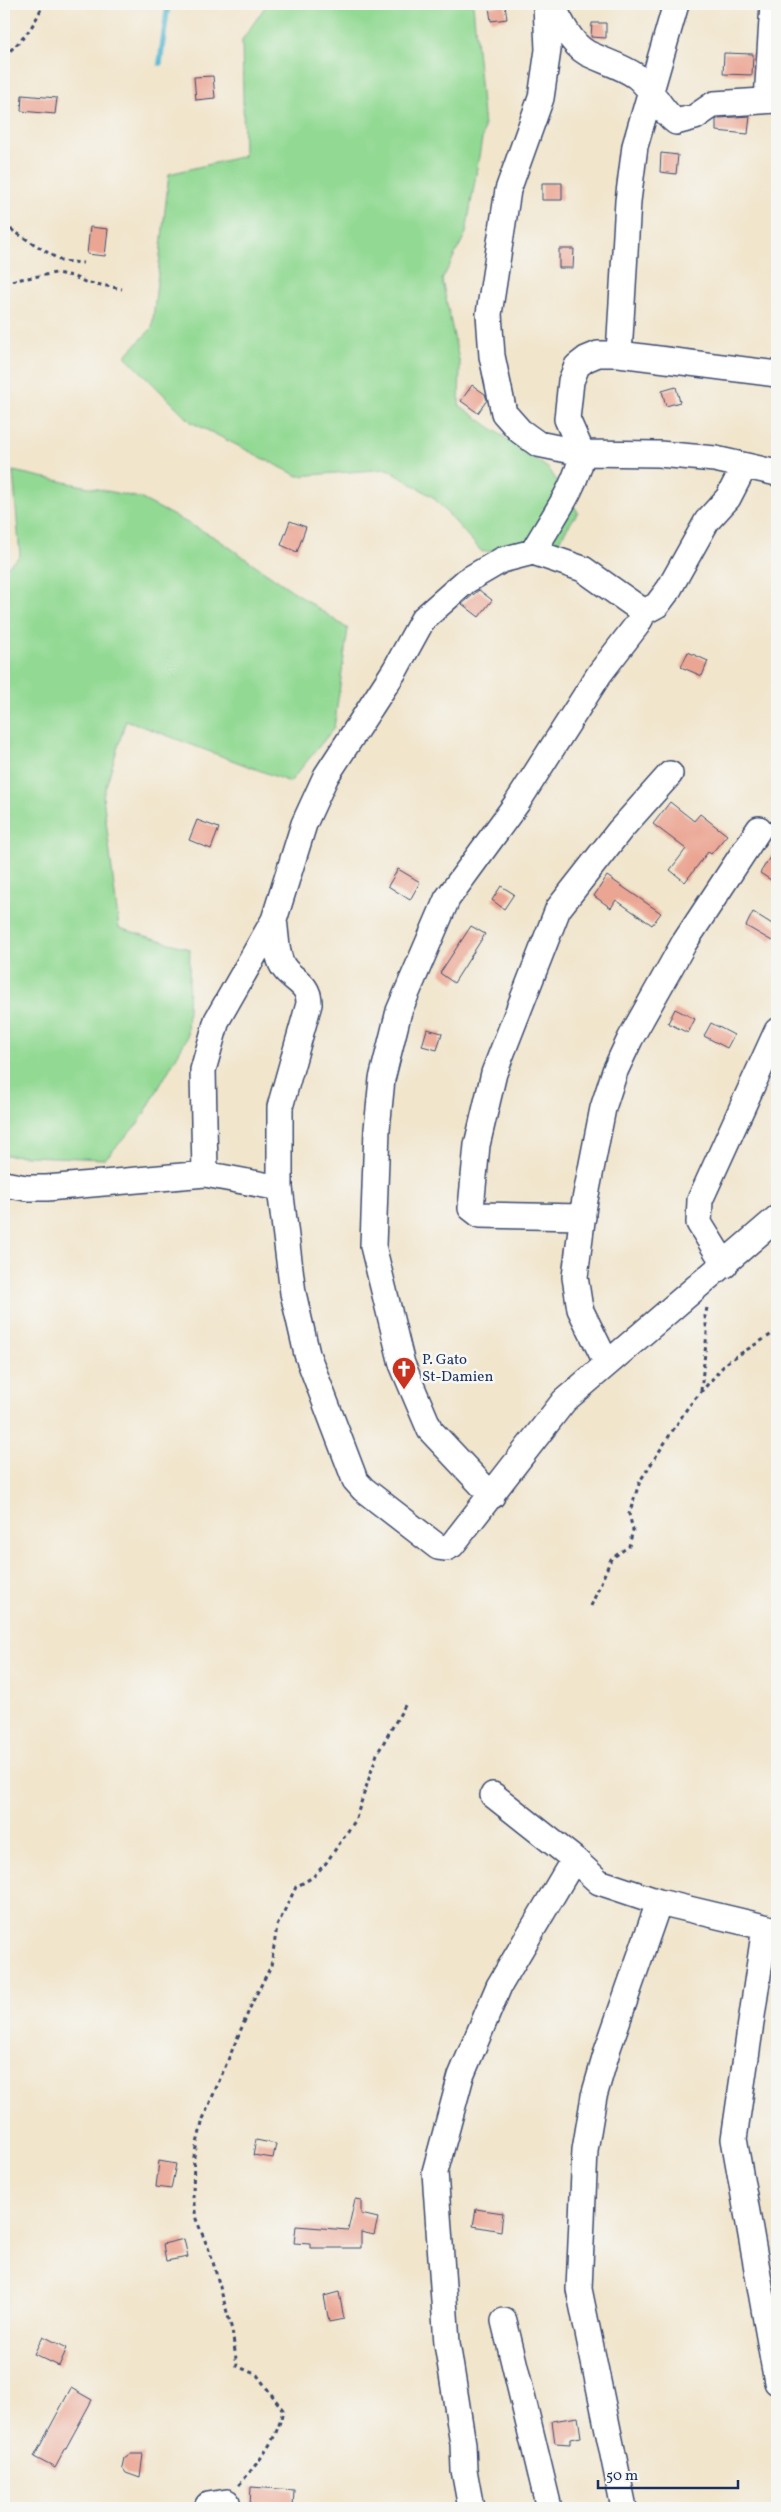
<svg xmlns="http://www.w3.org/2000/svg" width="781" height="2512" font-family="Vollkorn,serif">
	<rect width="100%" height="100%" fill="#f6f6f2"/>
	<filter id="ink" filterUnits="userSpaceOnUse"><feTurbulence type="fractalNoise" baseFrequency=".02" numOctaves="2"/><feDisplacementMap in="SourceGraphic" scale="10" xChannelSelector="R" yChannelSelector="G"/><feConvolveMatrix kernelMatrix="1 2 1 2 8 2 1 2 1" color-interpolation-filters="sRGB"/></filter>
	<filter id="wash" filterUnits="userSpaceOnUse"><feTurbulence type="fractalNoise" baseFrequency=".0096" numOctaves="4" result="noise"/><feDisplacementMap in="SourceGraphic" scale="20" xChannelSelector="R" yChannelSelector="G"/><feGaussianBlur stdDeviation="1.12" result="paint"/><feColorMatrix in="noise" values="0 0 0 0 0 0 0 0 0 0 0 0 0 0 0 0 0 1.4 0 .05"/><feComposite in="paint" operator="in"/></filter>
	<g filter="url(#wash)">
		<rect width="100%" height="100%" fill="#f1e5cc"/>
		<path fill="#92d993" stroke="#568478" d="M 267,4 L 473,4 L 484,127 L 466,233 L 442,280 L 460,365 L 459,405 L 549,469 L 578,512 L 556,545 L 482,552 L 433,497 L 387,469 L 298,476 L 191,422 L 125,356 L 152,328 L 169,174 L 244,156 L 242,40 Z
			M 13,471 L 140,498 L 216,538 L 348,629 L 334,728 L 290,782 L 126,720 L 103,796 L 119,928 L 190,949 L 187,1038 L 140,1121 L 105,1159 L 4,1155 L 4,569 L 20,556 Z"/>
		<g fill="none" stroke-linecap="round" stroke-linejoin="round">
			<path stroke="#51b6d0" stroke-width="5.5" d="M 160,63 L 168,4"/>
		</g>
		<g id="blocks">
			<path fill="#eba593" d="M 505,5 L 507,19 L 491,21 L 489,7 Z
				M 592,23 L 606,23 L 606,38 L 591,37 Z
				M 724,53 L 753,54 L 752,75 L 723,74 Z
				M 213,76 L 215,98 L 196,100 L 194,77 Z
				M 22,95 L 57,98 L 55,114 L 21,111 Z
				M 750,116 L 748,134 L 716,131 L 716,120 L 719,118 Z
				M 661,153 L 678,155 L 676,174 L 660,172 Z
				M 542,183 L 562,183 L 562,200 L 542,200 Z
				M 90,227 L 108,229 L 105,256 L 87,254 Z
				M 559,249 L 574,249 L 573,268 L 559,268 Z
				M 472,385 L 485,394 L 487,400 L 478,413 L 461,401 Z
				M 676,387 L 680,402 L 666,406 L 662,391 Z
				M 290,521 L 306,527 L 297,552 L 281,545 Z
				M 479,590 L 492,600 L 479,617 L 462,604 Z
				M 688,652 L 708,661 L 702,676 L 681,667 Z
				M 670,802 L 694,821 L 700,814 L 727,835 L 711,854 L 708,852 L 685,882 L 670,870 L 686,849 L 653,824 Z
				M 197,820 L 219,828 L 211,849 L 189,840 Z
				M 777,846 L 777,884 L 760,873 Z
				M 398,869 L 420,882 L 410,900 L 388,886 Z
				M 607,876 L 661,913 L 652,925 L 616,900 L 611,908 L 594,896 Z
				M 501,886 L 514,894 L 504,909 L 492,900 Z
				M 753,912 L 777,927 L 777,933 L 772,941 L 746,926 Z
				M 471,926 L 485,934 L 454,983 L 440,973 Z
				M 675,1009 L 695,1019 L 688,1033 L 668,1023 Z
				M 711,1023 L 734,1035 L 727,1048 L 704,1036 Z
				M 427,1029 L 442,1033 L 437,1050 L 422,1046 Z
				M 256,2140 L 276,2144 L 273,2158 L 253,2155 Z
				M 159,2161 L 176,2164 L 171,2189 L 156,2187 Z
				M 355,2199 L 361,2200 L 361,2214 L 378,2218 L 374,2235 L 361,2232 L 361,2248 L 310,2248 L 310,2244 L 294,2243 L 296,2226 L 348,2230 Z
				M 476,2209 L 503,2213 L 501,2231 L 473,2226 Z
				M 184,2239 L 188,2257 L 166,2261 L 163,2244 Z
				M 339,2292 L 344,2319 L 329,2322 L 324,2296 Z
				M 43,2336 L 67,2348 L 59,2366 L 34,2354 Z
				M 71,2388 L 92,2400 L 55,2468 L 34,2457 Z
				M 578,2417 L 581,2437 L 570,2439 L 570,2444 L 555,2443 L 552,2421 Z
				M 130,2454 L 143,2454 L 140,2478 L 126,2473 L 122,2467 L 124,2458 Z
				M 251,2487 L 294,2490 L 293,2508 L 250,2506 Z"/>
		</g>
	</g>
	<g filter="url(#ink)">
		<use href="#blocks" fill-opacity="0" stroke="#3b4a6e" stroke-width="1"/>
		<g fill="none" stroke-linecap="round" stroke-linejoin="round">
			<defs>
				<path id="minor" d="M 552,4 C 560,21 571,44 587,53 C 603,61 622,66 636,76 C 653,89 659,109 676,122 L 695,117 L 714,104 L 777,100
					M 767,100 L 773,4
					M 619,354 L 628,201 L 635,146 L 676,4
					M 777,374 L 619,354 L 598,354 L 586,359 L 577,366 L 571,381 L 567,419 L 582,453 L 659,454 L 715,459 L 777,473
					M 533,552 C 549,523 578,485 582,453 L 538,444 L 520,431 L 504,413 L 492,356 L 489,314 L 508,190 L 541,98 L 548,50 L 546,4
					M 274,920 C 276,933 276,948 280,960 C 286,980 310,980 309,1004 L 280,1107 L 280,1188 L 293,1293 L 307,1354 L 355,1480 L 363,1489 L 438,1547 L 446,1548 L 452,1545 L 564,1401 L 777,1218
					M 205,1174 L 203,1070 L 217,1020 L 274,920 L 304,824 L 326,776 L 395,670 L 423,619 L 466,581 L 502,560 L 533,552 L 583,569 L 644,612 L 657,605 L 669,589 L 707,521 L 728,498 L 744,467
					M 4,1184 L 26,1188 L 47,1188 L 205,1174 L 280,1188
					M 583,1217 L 480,1215 L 471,1208 L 477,1145 L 494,1073 L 558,909 L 620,830 L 670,774
					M 725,1265 L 699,1223 L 700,1200 L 777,1031
					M 607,1364 L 580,1309 L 575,1277 L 584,1205 L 603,1108 L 615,1071 L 630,1039 L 684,943 L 759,829
					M 492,1496 L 430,1430 L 402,1364 L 373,1246 L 377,1129 L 382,1079 L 399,1011 L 447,899 L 517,803 L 600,673 L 637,625 L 644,612
					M 493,1795 L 574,1859 L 599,1882 L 659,1902 L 777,1930
					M 765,1927 L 734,2139 L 777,2382
					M 504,2321 L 549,2508
					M 208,2508 L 208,2505 L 227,2502
					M 471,2508 L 464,2470 L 463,2444 L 447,2343 L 435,2172 L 461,2076 L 499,1986 L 574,1859
					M 624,2508 L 579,2289 L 585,2150 L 594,2096 L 608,2048 L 659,1902"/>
			</defs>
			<use href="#minor" stroke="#3b4a6e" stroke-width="28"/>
			<path stroke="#3b4a6e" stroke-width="3" stroke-dasharray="4 4" stroke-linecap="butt" d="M 4,56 C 23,40 34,27 43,4
				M 4,225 L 61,261 L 83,263
				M 4,282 L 56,273 L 72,276 L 85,282 L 122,289
				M 701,1391 L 707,1333 L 705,1316 L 707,1308
				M 591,1606 L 611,1559 L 629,1546 L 633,1530 L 629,1514 L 640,1481 L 688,1407 L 727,1362 L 777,1331
				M 239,2485 C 259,2461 277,2441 283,2410 L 257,2375 L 237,2366 L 232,2330 L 211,2255 L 196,2219 L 193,2196 L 194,2156 L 203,2119 L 253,2001 L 271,1966 L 277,1926 L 296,1887 L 313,1877 L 326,1863 L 355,1821 L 377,1754 L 407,1702"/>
			<use href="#minor" stroke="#fff" stroke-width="25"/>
		</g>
	</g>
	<defs>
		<symbol id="church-pin" viewBox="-11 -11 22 30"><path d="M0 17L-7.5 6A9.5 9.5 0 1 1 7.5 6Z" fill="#c8321e" stroke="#f6f6f2"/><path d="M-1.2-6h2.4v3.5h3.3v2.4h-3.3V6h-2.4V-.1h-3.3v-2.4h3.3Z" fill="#fff"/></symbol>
	</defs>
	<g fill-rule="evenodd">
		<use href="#church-pin" x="390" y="1355" width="28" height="38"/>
	</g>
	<g text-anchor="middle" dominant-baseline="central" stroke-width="5" stroke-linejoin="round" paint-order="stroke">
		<g font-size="15" fill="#1b2f5e" stroke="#f6f6f2" text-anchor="start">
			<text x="422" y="1360">P. Gato<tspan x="422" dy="17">St-Damien</tspan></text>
		</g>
	</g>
	<rect width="781" height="2512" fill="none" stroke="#f6f6f2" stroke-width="20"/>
	<path d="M598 2480v8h140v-8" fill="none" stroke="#1b2f5e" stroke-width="2.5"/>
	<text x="606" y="2480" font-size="15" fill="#1b2f5e" stroke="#f6f6f2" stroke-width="4" paint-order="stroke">50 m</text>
</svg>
